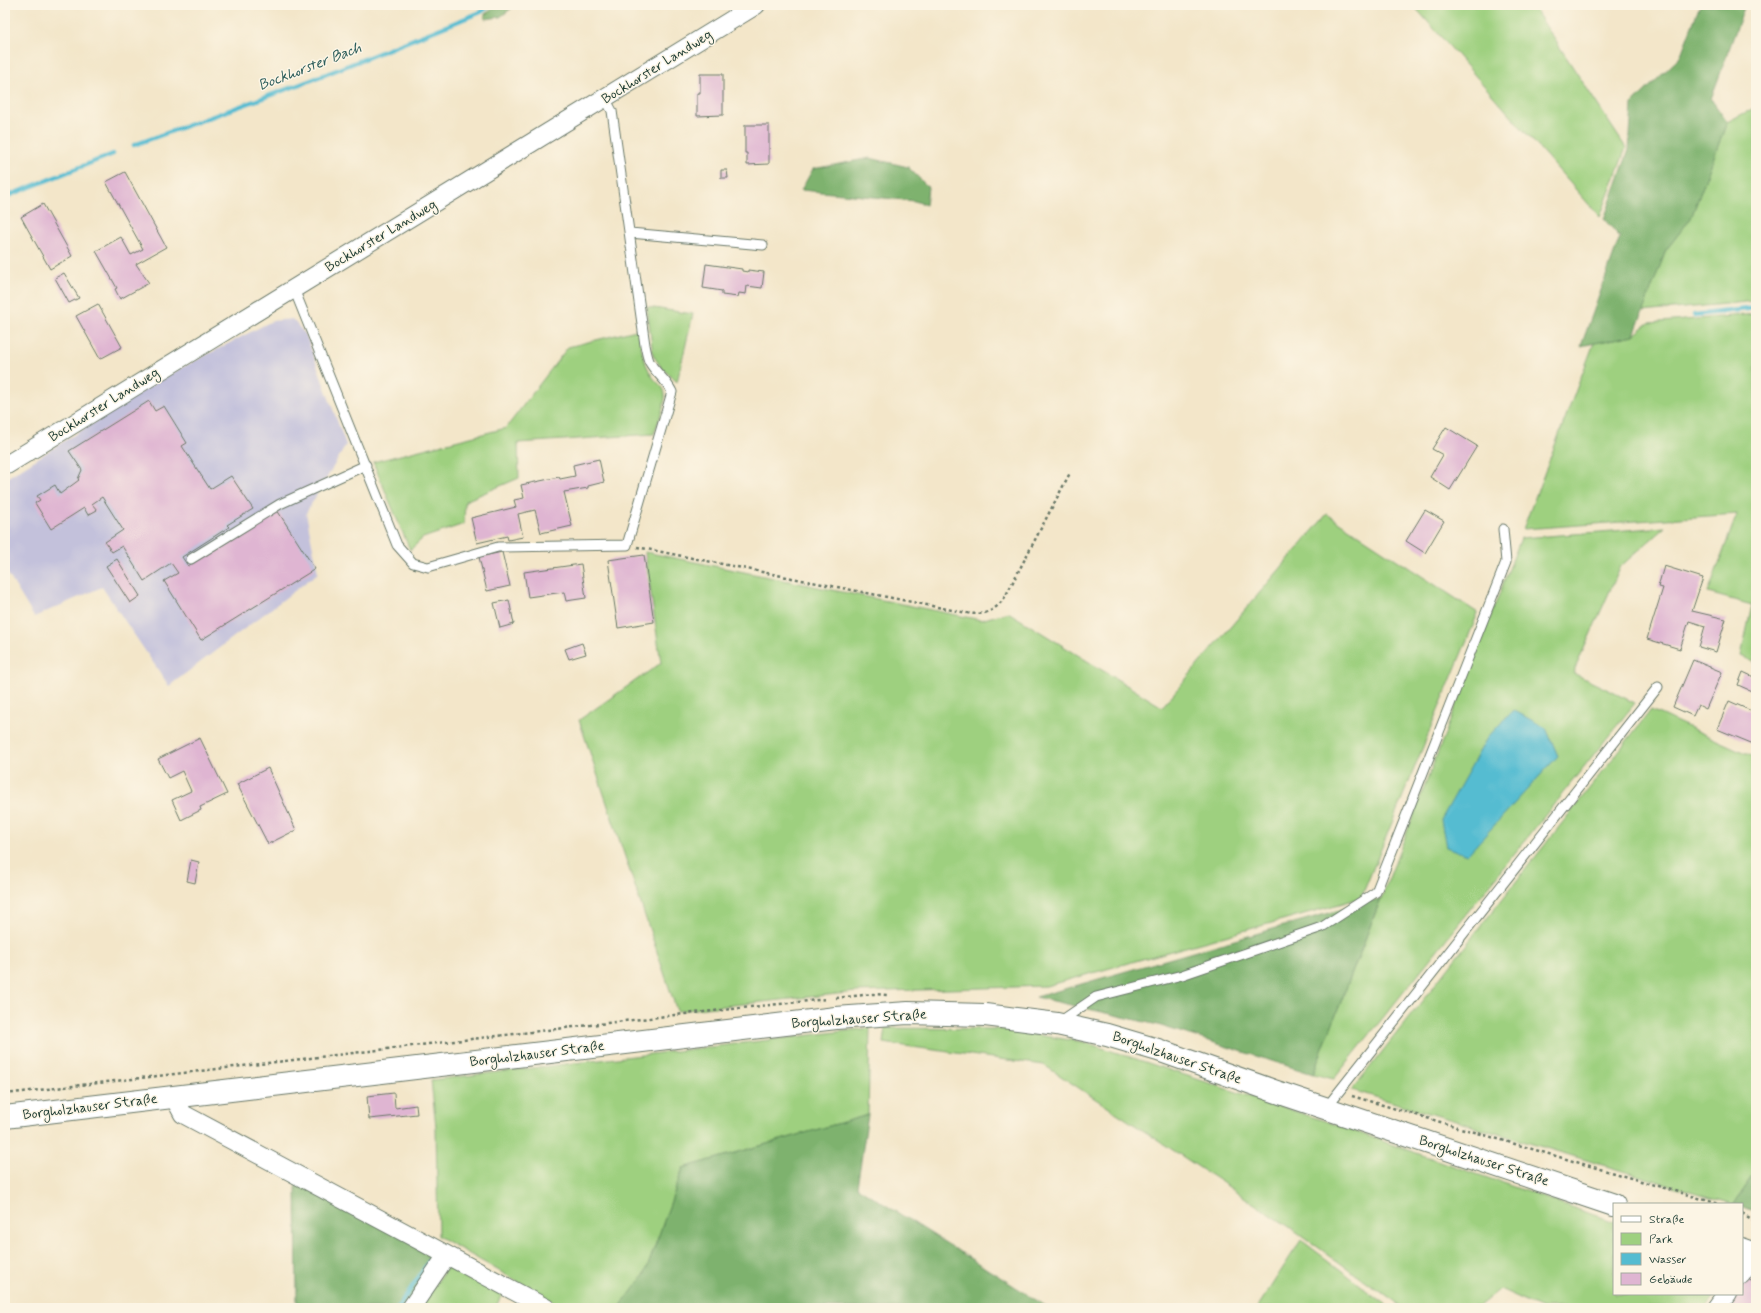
<svg xmlns="http://www.w3.org/2000/svg" width="1761" height="1313" font-family="Mynerve,sans-serif">
	<rect width="100%" height="100%" fill="#fcf5e5"/>
	<filter id="ink" filterUnits="userSpaceOnUse"><feTurbulence type="fractalNoise" baseFrequency=".025" numOctaves="2"/><feDisplacementMap in="SourceGraphic" scale="8" xChannelSelector="R" yChannelSelector="G"/><feConvolveMatrix kernelMatrix="1 2 1 2 8 2 1 2 1" color-interpolation-filters="sRGB"/></filter>
	<filter id="wash" filterUnits="userSpaceOnUse"><feTurbulence type="fractalNoise" baseFrequency=".012" numOctaves="4" result="noise"/><feDisplacementMap in="SourceGraphic" scale="16" xChannelSelector="R" yChannelSelector="G"/><feGaussianBlur stdDeviation="0.9" result="paint"/><feColorMatrix in="noise" values="0 0 0 0 0 0 0 0 0 0 0 0 0 0 0 0 0 1.4 0 .05"/><feComposite in="paint" operator="in"/></filter>
	<g filter="url(#wash)">
		<rect width="100%" height="100%" fill="#f3e6c9"/>
		<path fill="#c3c1db" d="M 292,319 L 306,335 L 346,445 L 306,513 L 318,573 L 169,686 L 102,587 L 34,617 L 5,569 L 5,479 L 168,375 L 272,321 Z"/>
		<path fill="#9ed07f" stroke="#5e865a" d="M 1413,5 L 1532,5 L 1626,148 L 1600,217 Z
			M 1756,107 L 1756,301 L 1642,312 L 1666,250 L 1691,218 L 1727,122 Z
			M 647,307 L 693,314 L 677,382 L 661,367 L 653,355 Z
			M 1756,314 L 1756,663 L 1741,656 L 1752,605 L 1708,593 L 1737,514 L 1523,529 L 1594,343 L 1634,335 L 1649,323 Z
			M 640,329 C 640,347 643,361 652,376 C 657,384 664,385 665,395 C 666,404 657,424 654,434 L 518,443 L 519,478 L 465,501 L 464,524 L 423,538 L 410,550 L 373,462 L 506,428 L 568,347 Z
			M 1327,514 L 1478,613 L 1361,898 L 1046,986 L 856,992 L 677,1011 L 579,720 L 661,663 L 645,552 L 981,620 L 1008,612 L 1162,707 Z
			M 1665,527 L 1621,566 L 1573,673 L 1635,703 L 1334,1079 L 1313,1074 L 1521,538 Z
			M 1651,710 L 1756,758 L 1756,1171 L 1733,1204 L 1352,1090 Z
			M 870,1028 L 868,1115 L 683,1168 L 645,1274 L 619,1308 L 564,1308 L 438,1236 L 436,1127 L 431,1080 Z
			M 885,1028 L 997,1029 L 1084,1042 L 1322,1120 L 1614,1222 L 1614,1294 L 1716,1294 L 1706,1308 L 1542,1308 L 1500,1289 L 1477,1308 L 1403,1308 L 1294,1230 L 1044,1065 L 883,1043 Z
			M 1301,1240 L 1391,1308 L 1257,1308 Z
			M 447,1267 L 503,1293 L 495,1308 L 420,1308 Z"/>
		<path fill="#7eb26e" stroke="#4e7851" d="M 499,5 L 516,5 L 500,17 L 485,19 L 485,14 Z
			M 1700,5 L 1745,5 L 1711,99 L 1727,122 L 1691,218 L 1666,250 L 1634,335 L 1581,346 L 1620,237 L 1604,219 L 1629,150 L 1632,104 L 1680,57 Z
			M 870,158 L 908,167 L 928,187 L 926,205 L 915,201 L 801,190 L 813,169 Z
			M 1381,898 L 1313,1074 L 1158,1025 L 1036,997 Z
			M 868,1115 L 857,1187 L 1049,1308 L 619,1308 L 645,1274 L 683,1168 Z
			M 1756,1171 L 1756,1211 L 1742,1207 L 1742,1204 L 1733,1204 Z
			M 296,1180 L 430,1250 L 437,1262 L 405,1308 L 297,1308 Z"/>
		<path fill="#54bcd1" stroke="#3a7c82" d="M 1513,710 L 1546,728 L 1558,756 L 1467,855 L 1446,847 L 1441,820 L 1487,738 Z"/>
		<g fill="none" stroke-linecap="round" stroke-linejoin="round">
			<path stroke="#54bcd1" stroke-width="4.5" d="M 134,145 L 309,81 L 481,12 L 491,5
				M 5,197 L 113,154
				M 1694,315 L 1756,308
				M 398,1308 L 430,1260"/>
		</g>
		<g id="blocks">
			<path fill="#dfb5d2" d="M 700,74 L 723,74 L 723,115 L 697,116 L 697,93 L 700,93 Z
				M 745,125 L 769,125 L 769,164 L 747,165 L 747,153 L 745,153 Z
				M 721,170 L 727,170 L 728,178 L 721,178 Z
				M 125,172 L 166,247 L 136,264 L 149,283 L 120,299 L 115,289 L 117,288 L 96,251 L 121,237 L 131,255 L 143,249 L 106,182 Z
				M 43,204 L 72,256 L 50,269 L 21,217 Z
				M 706,264 L 742,269 L 742,271 L 748,272 L 748,270 L 764,272 L 762,288 L 747,286 L 746,294 L 739,293 L 738,297 L 722,295 L 722,291 L 703,288 Z
				M 64,273 L 79,298 L 69,303 L 55,278 Z
				M 98,304 L 122,347 L 100,359 L 76,316 Z
				M 149,401 L 155,411 L 164,406 L 187,443 L 182,446 L 210,489 L 231,476 L 253,509 L 227,525 L 229,527 L 182,557 L 188,566 L 277,510 L 315,569 L 201,640 L 164,581 L 178,573 L 171,563 L 144,581 L 122,546 L 112,552 L 105,542 L 123,530 L 102,497 L 92,504 L 97,510 L 88,515 L 84,508 L 51,529 L 35,503 L 40,500 L 37,496 L 55,485 L 60,494 L 79,480 L 78,479 L 82,470 L 69,451 Z
				M 1446,427 L 1477,446 L 1450,490 L 1430,477 L 1443,455 L 1432,449 Z
				M 599,459 L 604,482 L 588,486 L 588,488 L 564,492 L 572,526 L 541,533 L 535,510 L 518,514 L 523,537 L 508,540 L 507,536 L 477,543 L 471,518 L 516,507 L 514,500 L 524,498 L 521,485 L 559,477 L 560,479 L 575,476 L 573,465 Z
				M 1425,510 L 1444,521 L 1425,553 L 1406,541 Z
				M 502,552 L 510,586 L 487,591 L 479,557 Z
				M 644,555 L 654,622 L 618,628 L 608,560 Z
				M 117,559 L 140,596 L 130,603 L 106,566 Z
				M 581,564 L 586,598 L 566,601 L 564,592 L 528,597 L 524,572 Z
				M 1664,566 L 1703,578 L 1692,611 L 1726,619 L 1716,652 L 1699,647 L 1705,626 L 1689,621 L 1680,649 L 1647,639 L 1663,588 L 1658,587 Z
				M 509,600 L 514,624 L 500,628 L 494,603 Z
				M 582,643 L 586,654 L 569,659 L 565,649 Z
				M 1693,660 L 1722,672 L 1706,709 L 1698,705 L 1693,716 L 1673,707 Z
				M 1743,672 L 1756,678 L 1756,693 L 1738,685 Z
				M 1729,701 L 1756,713 L 1756,745 L 1717,729 Z
				M 200,738 L 227,794 L 200,807 L 201,810 L 181,820 L 172,800 L 191,791 L 182,771 L 168,778 L 158,759 Z
				M 268,768 L 296,830 L 268,844 L 237,784 Z
				M 191,860 L 199,862 L 195,883 L 187,881 Z
				M 394,1093 L 395,1108 L 416,1105 L 417,1114 L 369,1119 L 367,1096 Z
				M 1748,1277 L 1756,1283 L 1756,1305 L 1754,1308 L 1727,1308 L 1737,1294 L 1742,1294 L 1742,1286 Z"/>
		</g>
	</g>
	<g filter="url(#ink)">
		<use href="#blocks" fill-opacity="0" stroke="#697868" stroke-width="1"/>
		<g fill="none" stroke-linecap="round" stroke-linejoin="round">
			<defs>
				<path id="lane" d="M 630,233 L 763,245
					M 294,289 L 397,545 L 413,563 L 428,567 L 498,547 L 627,545 L 672,392 C 666,379 655,373 649,361 C 647,356 646,350 645,345 L 612,111 L 605,98
					M 191,559 L 280,504 L 366,465
					M 1058,1023 L 1096,997 L 1182,975 L 1322,927 L 1376,892 L 1506,562 L 1503,529
					M 1326,1108 L 1658,687"/>
				<path id="street" d="M 5,466 L 756,5
					M 174,1097 L 183,1114 L 546,1308
					M 1742,1274 L 1756,1254
					M 411,1308 L 447,1255
					M 1717,1308 L 1727,1294"/>
				<path id="primary" d="M 5,1117 L 836,1018 L 908,1013 L 985,1015 L 1057,1024 L 1107,1035 L 1158,1050 L 1274,1091 L 1614,1205
					M 1742,1249 L 1756,1254"/>
			</defs>
			<use href="#lane" stroke="#697868" stroke-width="11"/>
			<use href="#street" stroke="#697868" stroke-width="20"/>
			<use href="#primary" stroke="#697868" stroke-width="24"/>
			<path stroke="#697868" stroke-width="2.5" stroke-dasharray="3 3" stroke-linecap="butt" d="M 637,547 L 967,613 C 985,616 995,611 1005,597 L 1070,473
				M 836,998 L 873,994 L 887,995
				M 5,1094 L 675,1015 L 827,999
				M 1352,1096 L 1719,1204
				M 1742,1213 L 1756,1222"/>
			<use href="#lane" stroke="#fff" stroke-width="9"/>
			<use href="#street" stroke="#fff" stroke-width="18"/>
			<use href="#primary" stroke="#fff" stroke-width="22"/>
		</g>
	</g>
	<g text-anchor="middle" dominant-baseline="central" stroke-width="3" stroke-linejoin="round" paint-order="stroke">
		<g font-size="14" fill="#1f3d34" stroke="#fcf5e5">
			<text transform="translate(657 67) rotate(-32)">Bockhorster Landweg</text>
			<text transform="translate(381 236) rotate(-31)">Bockhorster Landweg</text>
			<text transform="translate(104 405) rotate(-32)">Bockhorster Landweg</text>
			<text transform="translate(859 1019) rotate(-4)">Borgholzhauser Straße</text>
			<text transform="translate(537 1054) rotate(-7)">Borgholzhauser Straße</text>
			<text transform="translate(1177 1058) rotate(19)">Borgholzhauser Straße</text>
			<text transform="translate(90 1107) rotate(-7)">Borgholzhauser Straße</text>
			<text transform="translate(1484 1161) rotate(18)">Borgholzhauser Straße</text>
		</g>
		<g font-size="15" font-style="italic" fill="#2c5d5b" stroke="#fcf5e5">
			<text transform="translate(310 67) rotate(-21)">Bockhorster Bach</text>
		</g>
	</g>
	<rect width="1761" height="1313" fill="none" stroke="#fcf5e5" stroke-width="20"/>
	<rect x="1613" y="1203" width="130" height="92" fill="#fcf5e5" stroke="#a4ab9e"/>
	<rect x="1621" y="1216" width="20" height="6" fill="#ffffff" stroke="#a4ab9e"/>
	<text x="1649" y="1223" font-size="12" fill="#1f3d34">Straße</text>
	<rect x="1621" y="1233" width="20" height="12" fill="#9ed07f" stroke="#a4ab9e"/>
	<text x="1649" y="1243" font-size="12" fill="#1f3d34">Park</text>
	<rect x="1621" y="1253" width="20" height="12" fill="#54bcd1" stroke="#a4ab9e"/>
	<text x="1649" y="1263" font-size="12" fill="#1f3d34">Wasser</text>
	<rect x="1621" y="1273" width="20" height="12" fill="#dfb5d2" stroke="#a4ab9e"/>
	<text x="1649" y="1283" font-size="12" fill="#1f3d34">Gebäude</text>
</svg>
